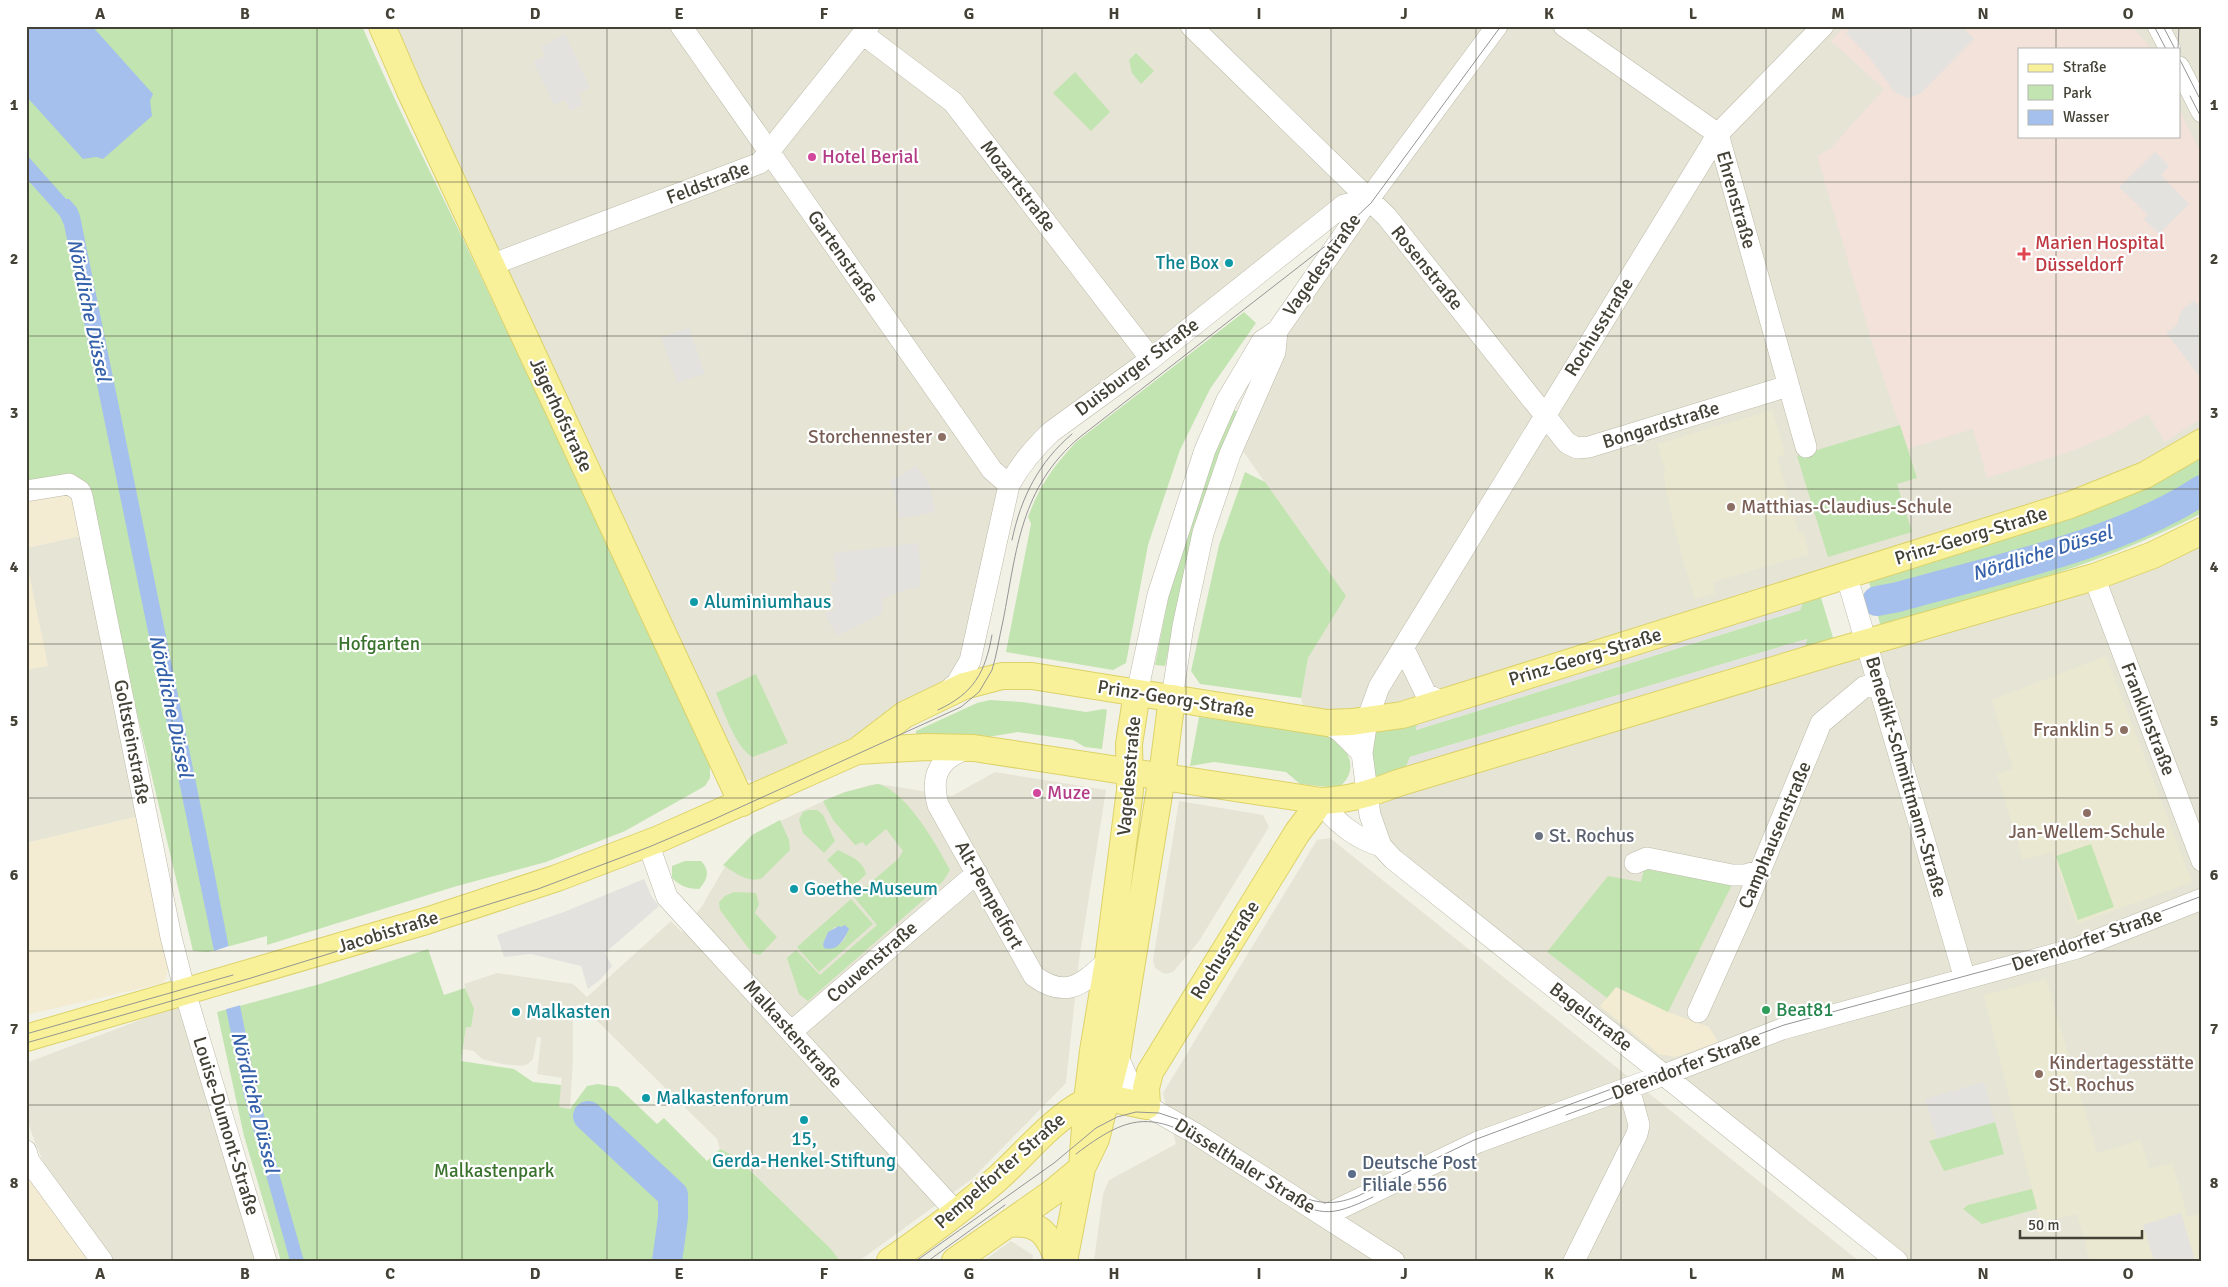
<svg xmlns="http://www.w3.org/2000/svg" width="2228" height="1287" font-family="Signika,sans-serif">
	<rect width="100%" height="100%" fill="#f2f1e6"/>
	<path fill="#e6e4d4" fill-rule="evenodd" d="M 395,26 L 1488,26 L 1369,192 L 1033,442 L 961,671 L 858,739 L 759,782 L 733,777 Z
		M 1500,26 L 2202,26 L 2202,437 L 2139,473 L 1414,707 L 1305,715 L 1301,698 L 1308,658 L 1345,596 L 1240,447 L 1291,323 ZM 2019,49 L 2179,49 L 2179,136 L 2019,136 Z
		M 85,535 L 140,816 L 26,843 L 26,670 L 47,665 L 26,559 L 26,548 Z
		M 2202,535 L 2202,1261 L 1904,1261 L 1383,844 L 1371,806 L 1389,790 Z
		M 995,772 L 1106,790 L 1079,960 L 1066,1083 L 972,1179 L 859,1261 L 840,1261 L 831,1249 L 736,1157 L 720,1149 L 717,1139 L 580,1004 L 573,1007 L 573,1058 L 570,1109 L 558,1107 L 562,1078 L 537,1074 L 541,1038 L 537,1037 L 533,1059 L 528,1064 L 522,1066 L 502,1064 L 482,1059 L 474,1051 L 463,1049 L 466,1027 L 467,992 L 464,984 L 497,973 L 573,984 L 587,997 L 671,921 L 682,932 L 702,906 L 730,858 L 778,822 L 828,799 L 869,785 L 879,784 L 952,796 Z
		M 1179,801 L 1263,815 L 1269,827 L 1199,941 L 1173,972 L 1165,974 L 1155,968 L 1153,960 Z
		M 1330,838 L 1606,1059 L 1859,1261 L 1094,1261 L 1103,1194 L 1109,1180 L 1176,1144 L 1163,1093 L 1317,840 Z
		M 177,1006 L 189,1020 L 259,1261 L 111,1261 L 48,1173 L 34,1140 L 26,1115 L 26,1063 Z
		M 1011,1241 L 1033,1255 L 1032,1261 L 983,1261 Z"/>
	<path fill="#f3ecd2" d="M 74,491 L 85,535 L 26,548 L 26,500 Z
		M 26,559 L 48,666 L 26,670 Z
		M 140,816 L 171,961 L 164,983 L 26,1015 L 26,843 Z
		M 1616,987 L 1668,1012 L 1709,1027 L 1718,1042 L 1675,1057 L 1659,1054 L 1600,1006 Z
		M 26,1171 L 92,1261 L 26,1261 Z"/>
	<path fill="#eae8d1" d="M 1772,410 L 1785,454 L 1777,457 L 1799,533 L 1803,532 L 1809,554 L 1713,582 L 1716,593 L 1695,599 L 1677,539 L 1663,474 L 1666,472 L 1657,444 Z
		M 2106,656 L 2192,882 L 2077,924 L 2052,852 L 2023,860 L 1997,774 L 2013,769 L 1992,700 Z
		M 2046,979 L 2097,1153 L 2141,1140 L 2149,1169 L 2172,1163 L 2188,1217 L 2202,1213 L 2202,1261 L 2090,1261 L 2077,1214 L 2040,1222 L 1984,995 Z"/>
	<path fill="#f2e2da" d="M 1845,26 L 2131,26 L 2146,42 L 2150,49 L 2019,49 L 2019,136 L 2179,136 L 2179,109 L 2202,154 L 2202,418 L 2165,442 L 2148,414 L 2114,433 L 2075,450 L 1987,478 L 1973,429 L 1907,449 L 1875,352 L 1817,156 L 1831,148 L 1884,89 L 1831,41 Z"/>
	<path fill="#c2e4b1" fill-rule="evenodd" d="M 26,26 L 362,26 C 396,106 436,182 473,260 C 553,429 638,595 710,767 L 710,778 L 705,786 L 625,831 L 546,862 L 457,886 L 267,945 L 267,936 L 208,952 L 193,951 L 85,492 L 26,482 Z
		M 1136,53 L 1154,71 L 1141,84 L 1132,73 L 1129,60 Z
		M 1075,72 L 1110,112 L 1091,131 L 1053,93 Z
		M 1244,312 L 1256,323 L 1210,389 L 1180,450 L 1148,545 L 1126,663 L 1113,670 L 1006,652 L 1031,524 L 1028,517 C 1040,485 1053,467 1076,442 Z
		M 1230,408 L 1238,412 L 1189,550 L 1165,666 L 1155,665 L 1171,584 Z
		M 1900,425 L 1917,478 L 1897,484 L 1912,532 L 1828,557 L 1797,456 Z
		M 2202,450 L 2202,513 C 2103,565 1995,592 1888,624 L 1880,624 L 1867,574 Z
		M 1245,472 L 1265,482 L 1346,596 L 1308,658 L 1301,698 L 1200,684 L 1191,671 L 1219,545 Z
		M 1819,591 L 1835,644 L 1803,653 L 1807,639 L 1410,757 L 1404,772 L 1373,779 L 1372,729 L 1419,716 L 1416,730 L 1800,610 L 1806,595 Z
		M 756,674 L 788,743 L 753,757 C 736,749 724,711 716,693 Z
		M 990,700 L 1022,702 L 1086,712 L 1104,709 L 1107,710 L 1102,749 L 1085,747 L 1073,740 L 1018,732 L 982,738 L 916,738 L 916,731 L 977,703 Z
		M 1199,717 L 1327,735 C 1349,745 1361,771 1338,788 L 1300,784 L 1286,772 L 1214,762 L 1190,766 Z
		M 877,784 C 905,789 937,845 950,870 L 944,880 L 929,895 L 808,1001 L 799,994 L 787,958 L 796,950 L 820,975 L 877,925 L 854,897 L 898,859 L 903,851 L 886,829 L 866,846 L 863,842 L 855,845 L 833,820 L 823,801 L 845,792 Z
		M 808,810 L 817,810 L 823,815 L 835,841 L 824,853 L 803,833 L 799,820 L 803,812 Z
		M 780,820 L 789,840 L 790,850 L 762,878 C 749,884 734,872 723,865 L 752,835 Z
		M 2091,844 L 2114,907 L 2078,920 L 2056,856 Z
		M 838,850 C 849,856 863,860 866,874 L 853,887 L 827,860 Z
		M 685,861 L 701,861 C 711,871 707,880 699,889 C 688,889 680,886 672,878 L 672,866 Z
		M 1644,869 L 1732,885 L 1668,1012 L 1616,987 L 1607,998 L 1547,952 L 1608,876 L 1641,882 Z
		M 734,892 L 756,893 L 759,904 L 755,913 L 777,937 L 760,955 L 752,953 L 720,910 L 719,902 L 725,896 Z
		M 851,899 L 873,924 L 819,972 L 797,947 ZM 835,927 L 841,927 L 846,936 C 841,947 834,947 823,945 L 828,933 Z
		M 428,949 L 444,995 L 465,988 L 474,1009 L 471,1027 L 466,1027 L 461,1061 L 514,1069 L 533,1082 L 561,1085 L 559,1107 L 570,1109 L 587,1086 L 598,1084 L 618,1087 L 657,1124 L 664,1118 L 707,1161 L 720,1149 L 736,1157 L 831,1249 L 840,1261 L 281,1261 L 244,1136 L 217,1012 L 320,984 Z
		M 1995,1122 L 2004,1154 L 1944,1171 L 1929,1141 Z
		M 2032,1189 L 2037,1209 L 1982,1224 L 1963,1209 L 1968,1205 Z"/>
	<path fill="#e3e2de" d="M 1852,26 L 1962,26 L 1974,39 L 1920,94 L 1907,98 L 1898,94 L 1893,90 L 1870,58 L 1846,33 Z
		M 565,33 L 590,88 L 579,94 L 583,105 L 570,111 L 565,100 L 554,105 L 533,61 L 545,56 L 541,47 Z
		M 2155,152 L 2169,166 L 2161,175 L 2189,204 L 2159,234 L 2144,219 L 2148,215 L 2119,187 Z
		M 2194,300 L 2202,311 L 2202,379 L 2166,333 L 2177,325 L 2181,311 Z
		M 689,328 L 705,374 L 677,383 L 661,337 Z
		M 916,465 L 930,486 L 935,512 L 899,519 L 894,491 L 889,482 Z
		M 918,543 L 921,571 L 919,588 L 911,588 L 882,599 L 883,613 L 837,636 L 825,614 L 835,609 L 830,582 L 837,582 L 833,553 Z
		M 1806,595 L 1800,610 L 1416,730 L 1419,716 Z
		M 1807,639 L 1803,653 L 1404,772 L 1410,757 Z
		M 644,879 L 652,897 L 659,906 L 605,953 L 612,966 L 600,980 L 588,989 L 581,966 L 531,954 L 504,957 L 497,935 L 564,912 Z
		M 1984,1082 L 1995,1122 L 1937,1139 L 1925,1099 Z
		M 2181,1213 L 2195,1261 L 2154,1261 L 2143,1225 Z"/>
	<path fill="#a5c0ec" d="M 26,26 L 92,26 L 153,94 L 150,101 L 152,116 L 103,159 L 96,157 L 83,159 L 26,96 Z
		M 26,154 L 66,199 L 69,199 L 77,208 L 80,216 L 213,866 L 253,1072 L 278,1170 L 304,1261 L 290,1261 L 244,1096 L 64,225 L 60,216 L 26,178 Z
		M 845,925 L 849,929 C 844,939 838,952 824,948 L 823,944 L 828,932 L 839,926 L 841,927 Z"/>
	<path fill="#f2f1e6" d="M 229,946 L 241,1005 L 223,1010 L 211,952 Z"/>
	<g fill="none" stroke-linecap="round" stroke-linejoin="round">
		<path stroke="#a5c0ec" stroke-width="30" d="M 1877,601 L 1898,597 C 1994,570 2118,545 2202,490
			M 588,1116 L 673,1195 L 673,1218 L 667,1261"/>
		<defs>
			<path id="minor" d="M 681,26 L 992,470 L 1009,485
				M 1191,26 L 1387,217 L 1567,443 L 1577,448 L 1589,447 L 1788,386
				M 1564,26 L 1718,134 L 1806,447
				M 1823,26 L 1718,134 L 1379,687 L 1367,720 L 1362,753 L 1370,815 L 1381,846 L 1393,859 L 1897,1261
				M 2158,26 L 2170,49
				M 863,34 L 953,102 L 1151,359
				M 2179,67 L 2202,112
				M 491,265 L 760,163 L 869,26
				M 26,491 L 69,484 L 80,491 L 82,496 L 171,937 L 185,992 L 266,1261
				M 1846,574 L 1965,979
				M 2094,577 L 2202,861
				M 1404,649 L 1426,694 L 1442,702
				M 946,693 L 957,683 L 970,661 L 1009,485 C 1020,465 1034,448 1051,432 L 1151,359 L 1344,205 L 1368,200
				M 1137,693 L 1158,595 L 1205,450 L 1227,400 L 1262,341 L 1277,331 L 1368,200 L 1497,26
				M 1172,698 L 1183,626 L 1203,533 L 1230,454 L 1275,352 L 1277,331
				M 1327,723 L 1341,732 L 1362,753
				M 969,748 C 939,758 930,775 938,805 L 1034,976 C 1067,1000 1082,984 1108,961
				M 1321,801 C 1334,822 1357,839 1381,846
				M 648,843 L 667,897 L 957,1213
				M 1635,863 L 1647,858 L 1732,875 L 1745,875 L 1759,871
				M 1698,1012 L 1744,910 L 1821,723 L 1864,687 L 1879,683
				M 791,1032 L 977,873
				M 1117,1055 L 1128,1080 L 1147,1106 L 1196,1134 L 1394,1261
				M 26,1151 L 29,1161 L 102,1261
				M 1324,1216 L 1478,1142 L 1664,1075 L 1782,1029 L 2077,948 L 2202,899
				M 1574,1261 L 1637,1134 L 1639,1125 L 1629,1088"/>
			<path id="major" d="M 382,26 L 410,91 L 742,803
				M 857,751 L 927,747 L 974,748 L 1321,801 C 1349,800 1372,793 1398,783 L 1830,653 L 2094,577 L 2153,555 L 2202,531
				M 26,1038 L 426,921 L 557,878 L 659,839 L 857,751 L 904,715 L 964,686 L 1002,676 L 1032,676 L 1327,723 L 1352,722 L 1402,715 L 2070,505 L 2145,475 L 2202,442
				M 1108,1098 L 1147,1106 L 1146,1088 L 1150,1072 L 1297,833 L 1321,801
				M 1008,1224 C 1040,1221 1047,1233 1059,1261
				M 890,1261 C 927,1235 963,1209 997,1179 C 1027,1152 1051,1120 1087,1101
				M 955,1261 L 1052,1193 L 1082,1168 L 1096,1139 L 1117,1055 L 1162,776 L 1172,698
				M 1064,1261 L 1082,1168 L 1087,1101 L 1093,1051 L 1108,961 L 1130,790 L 1129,744 L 1137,693"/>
		</defs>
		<use href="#minor" stroke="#bdbaa9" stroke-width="22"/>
		<use href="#major" stroke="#dcd269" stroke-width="28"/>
		<use href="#minor" stroke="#fff" stroke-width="21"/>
		<use href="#major" stroke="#f8f199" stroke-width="26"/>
		<path stroke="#959595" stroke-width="1" d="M 2154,26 L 2166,49
			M 2163,26 L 2175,49
			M 2178,49 L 2179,26
			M 2179,58 L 2202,103
			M 2190,96 L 2202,119
			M 1012,540 C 1021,497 1039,462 1072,434
			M 938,710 C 974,693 985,673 992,635
			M 26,1034 L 233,975
			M 26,1043 L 251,978 L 538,889 L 649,847 L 710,821 L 961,707 L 979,692 L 992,670 C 997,654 999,638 1003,621 C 1017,549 1020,488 1080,437 L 1328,244 L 1371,203 L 1501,26
			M 1566,1115 L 1636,1089
			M 1076,1154 C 1127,1115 1152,1110 1207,1145
			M 1278,1191 C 1319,1217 1329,1218 1373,1197
			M 916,1261 L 1054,1163 L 1096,1128 L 1117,1117 L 1136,1112 L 1159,1113 L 1180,1120 L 1302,1197 C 1323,1205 1338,1204 1358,1196 L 1474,1140 L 1784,1025 L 2054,952 L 2202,896
			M 928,1261 L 1005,1205"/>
	</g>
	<path fill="none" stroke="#444236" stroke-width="1" stroke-opacity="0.55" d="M 172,26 L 172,1261M 317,26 L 317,1261M 462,26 L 462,1261M 607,26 L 607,1261M 752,26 L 752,1261M 897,26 L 897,1261M 1042,26 L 1042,1261M 1186,26 L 1186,1261M 1331,26 L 1331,1261M 1476,26 L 1476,1261M 1621,26 L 1621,1261M 1766,26 L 1766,1261M 1911,26 L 1911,1261M 2056,26 L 2056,49M 2056,136 L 2056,1261M 26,182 L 2202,182M 26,336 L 2202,336M 26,489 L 2202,489M 26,644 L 2202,644M 26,798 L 2202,798M 26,951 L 2202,951M 26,1105 L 2202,1105"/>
	<g fill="#d1479c" stroke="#fff" stroke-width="2">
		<circle cx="812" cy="157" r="5"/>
		<circle cx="1037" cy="793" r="5"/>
	</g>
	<path fill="#e0444e" stroke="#fff" stroke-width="2" d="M2021.5 246.5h5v5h5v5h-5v5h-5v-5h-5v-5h5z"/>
	<g fill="#0f9aa8" stroke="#fff" stroke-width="2">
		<circle cx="1229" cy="263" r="5"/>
		<circle cx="694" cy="602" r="5"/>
		<circle cx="794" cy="889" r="5"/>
		<circle cx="516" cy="1012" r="5"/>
		<circle cx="646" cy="1098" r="5"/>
		<circle cx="804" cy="1120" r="5"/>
	</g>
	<g fill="#8d6e63" stroke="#fff" stroke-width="2">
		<circle cx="942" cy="437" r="5"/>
		<circle cx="1731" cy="507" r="5"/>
		<circle cx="2124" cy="730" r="5"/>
		<circle cx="2087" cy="813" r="5"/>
		<circle cx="2039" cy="1074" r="5"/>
	</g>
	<circle fill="#6b7280" stroke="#fff" stroke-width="2" cx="1539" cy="836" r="5"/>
	<circle fill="#2e9e5b" stroke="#fff" stroke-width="2" cx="1766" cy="1010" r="5"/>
	<circle fill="#5c6f8a" stroke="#fff" stroke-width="2" cx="1352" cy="1174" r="5"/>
	<g text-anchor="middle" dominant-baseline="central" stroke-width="4.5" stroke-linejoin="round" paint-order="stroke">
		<g font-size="19" fill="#b23c85" stroke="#fff" text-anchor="start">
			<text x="822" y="157">Hotel Berial</text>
			<text x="1047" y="793">Muze</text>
		</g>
		<g font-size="19" fill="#444236" stroke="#fff">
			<text transform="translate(708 183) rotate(-21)">Feldstraße</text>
			<text transform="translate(1018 186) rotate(52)">Mozartstraße</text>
			<text transform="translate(1736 200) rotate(74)">Ehrenstraße</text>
			<text transform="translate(843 257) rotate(55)">Gartenstraße</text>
			<text transform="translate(1322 265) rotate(-55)">Vagedesstraße</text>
			<text transform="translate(1427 268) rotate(51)">Rosenstraße</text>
			<text transform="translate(1599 327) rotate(-58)">Rochusstraße</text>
			<text transform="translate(1137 367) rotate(-37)">Duisburger Straße</text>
			<text transform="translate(561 415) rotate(65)">Jägerhofstraße</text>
			<text transform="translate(1661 425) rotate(-17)">Bongardstraße</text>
			<text transform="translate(1971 536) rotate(-17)">Prinz-Georg-Straße</text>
			<text transform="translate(1585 657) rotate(-17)">Prinz-Georg-Straße</text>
			<text transform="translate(1176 699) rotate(9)">Prinz-Georg-Straße</text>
			<text transform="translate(2148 719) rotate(69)">Franklinstraße</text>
			<text transform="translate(132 742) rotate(79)">Goltsteinstraße</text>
			<text transform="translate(1129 776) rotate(-85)">Vagedesstraße</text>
			<text transform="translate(1906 777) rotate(74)">Benedikt-Schmittmann-Straße</text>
			<text transform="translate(1775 835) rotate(-67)">Camphausenstraße</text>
			<text transform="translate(989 895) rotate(61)">Alt-Pempelfort</text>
			<text transform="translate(388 932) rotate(-17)">Jacobistraße</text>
			<text transform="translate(2087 940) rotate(-19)">Derendorfer Straße</text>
			<text transform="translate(1225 950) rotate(-58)">Rochusstraße</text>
			<text transform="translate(872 962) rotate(-41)">Couvenstraße</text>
			<text transform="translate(1591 1017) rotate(38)">Bagelstraße</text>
			<text transform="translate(793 1034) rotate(48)">Malkastenstraße</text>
			<text transform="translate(1686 1066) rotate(-21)">Derendorfer Straße</text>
			<text transform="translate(226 1126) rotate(73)">Louise-Dumont-Straße</text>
			<text transform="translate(1245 1166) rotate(32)">Düsselthaler Straße</text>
			<text transform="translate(1000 1171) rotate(-41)">Pempelforter Straße</text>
		</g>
		<g font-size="19" fill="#be3a42" stroke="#fff" text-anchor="start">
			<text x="2035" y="243">Marien Hospital<tspan x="2035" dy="22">Düsseldorf</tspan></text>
		</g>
		<g font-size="19" fill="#0d838f" stroke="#fff" text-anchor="start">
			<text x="1219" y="263" text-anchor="end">The Box</text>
			<text x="704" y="602">Aluminiumhaus</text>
			<text x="804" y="889">Goethe-Museum</text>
			<text x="526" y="1012">Malkasten</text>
			<text x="656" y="1098">Malkastenforum</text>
			<text x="804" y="1139" text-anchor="middle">15,<tspan x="804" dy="22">Gerda-Henkel-Stiftung</tspan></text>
		</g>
		<g font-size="19" fill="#785e54" stroke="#fff" text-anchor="end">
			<text x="932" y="437">Storchennester</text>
			<text x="1741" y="507" text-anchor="start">Matthias-Claudius-Schule</text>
			<text x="2114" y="730">Franklin 5</text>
			<text x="2087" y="832" text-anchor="middle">Jan-Wellem-Schule</text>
			<text x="2049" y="1063" text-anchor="start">Kindertagesstätte<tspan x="2049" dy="22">St. Rochus</tspan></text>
		</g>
		<g font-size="19" fill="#39722c" stroke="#fff">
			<text x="379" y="644">Hofgarten</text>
			<text x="494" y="1171">Malkastenpark</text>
		</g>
		<g font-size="19" fill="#5b616d" stroke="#fff" text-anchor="start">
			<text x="1549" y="836">St. Rochus</text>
		</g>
		<g font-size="19" fill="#27864d" stroke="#fff" text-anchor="start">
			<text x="1776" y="1010">Beat81</text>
		</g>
		<g font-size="19" fill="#4e5e75" stroke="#fff" text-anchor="start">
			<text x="1362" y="1163">Deutsche Post<tspan x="1362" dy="22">Filiale 556</tspan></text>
		</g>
		<g font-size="20" font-style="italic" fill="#3561aa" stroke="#fff">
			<text transform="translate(89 310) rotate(78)">Nördliche Düssel</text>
			<text transform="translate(2042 553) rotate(-17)">Nördliche Düssel</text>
			<text transform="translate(171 706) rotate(78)">Nördliche Düssel</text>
			<text transform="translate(255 1102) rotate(76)">Nördliche Düssel</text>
		</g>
	</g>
	<rect width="2228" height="1287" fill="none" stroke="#ffffff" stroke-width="55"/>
	<rect x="2018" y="48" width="162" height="90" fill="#ffffff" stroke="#b4b3af"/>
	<rect x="2028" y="64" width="25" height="8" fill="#f8f199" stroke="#b4b3af"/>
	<text x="2063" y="72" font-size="15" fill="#444236">Straße</text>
	<rect x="2028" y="85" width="25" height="15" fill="#c2e4b1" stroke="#b4b3af"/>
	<text x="2063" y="98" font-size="15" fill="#444236">Park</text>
	<rect x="2028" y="110" width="25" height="15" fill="#a5c0ec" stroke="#b4b3af"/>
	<text x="2063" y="122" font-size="15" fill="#444236">Wasser</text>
	<path d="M2020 1230v8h122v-8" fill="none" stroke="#444236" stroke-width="2.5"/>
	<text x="2028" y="1230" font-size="15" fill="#444236" stroke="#ffffff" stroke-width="4" paint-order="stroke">50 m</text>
	<rect x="28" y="28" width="2172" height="1232" fill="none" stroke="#444236" stroke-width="2"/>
	<g font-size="16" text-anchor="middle" font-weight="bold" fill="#444236">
		<text x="100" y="19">A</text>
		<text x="245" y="19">B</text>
		<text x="390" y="19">C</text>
		<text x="535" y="19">D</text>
		<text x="679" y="19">E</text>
		<text x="824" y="19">F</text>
		<text x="969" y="19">G</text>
		<text x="1114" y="19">H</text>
		<text x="1259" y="19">I</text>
		<text x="1404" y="19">J</text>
		<text x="1549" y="19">K</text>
		<text x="1693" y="19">L</text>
		<text x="1838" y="19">M</text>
		<text x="1983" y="19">N</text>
		<text x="2128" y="19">O</text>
		<text x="14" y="110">1</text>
		<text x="2214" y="110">1</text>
		<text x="14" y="264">2</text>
		<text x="2214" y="264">2</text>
		<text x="14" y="418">3</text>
		<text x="2214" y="418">3</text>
		<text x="14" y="572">4</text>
		<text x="2214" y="572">4</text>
		<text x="14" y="726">5</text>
		<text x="2214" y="726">5</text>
		<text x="14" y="880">6</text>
		<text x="2214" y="880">6</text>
		<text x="14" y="1034">7</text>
		<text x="2214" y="1034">7</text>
		<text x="14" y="1188">8</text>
		<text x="2214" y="1188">8</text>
		<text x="100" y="1279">A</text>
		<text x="245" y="1279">B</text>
		<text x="390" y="1279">C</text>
		<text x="535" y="1279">D</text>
		<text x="679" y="1279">E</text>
		<text x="824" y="1279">F</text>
		<text x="969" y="1279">G</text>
		<text x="1114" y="1279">H</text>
		<text x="1259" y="1279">I</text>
		<text x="1404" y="1279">J</text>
		<text x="1549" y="1279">K</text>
		<text x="1693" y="1279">L</text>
		<text x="1838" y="1279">M</text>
		<text x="1983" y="1279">N</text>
		<text x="2128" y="1279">O</text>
	</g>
</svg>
